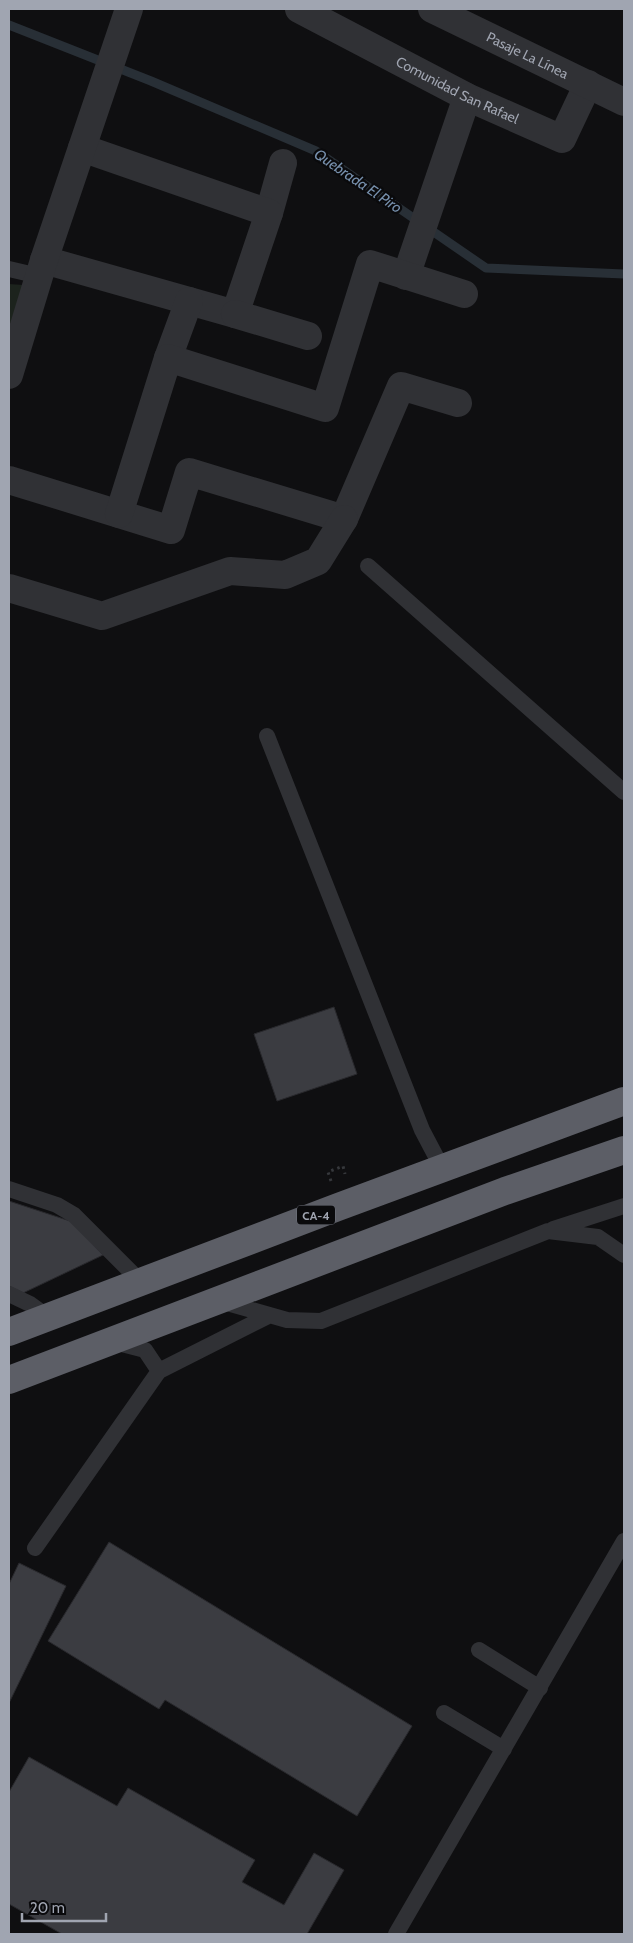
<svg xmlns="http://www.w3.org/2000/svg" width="633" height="1943" font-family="Cabin,sans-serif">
	<rect width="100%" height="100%" fill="#0f0f11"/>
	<path fill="#1c231d" d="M 9,284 L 23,285 L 9,328 Z"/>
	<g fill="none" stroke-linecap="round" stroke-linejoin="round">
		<path stroke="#282f36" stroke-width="9" d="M 9,25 L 151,81 L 316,151 L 486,268 L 624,274"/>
	</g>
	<path fill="#3b3c41" stroke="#29292d" d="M 334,1007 L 357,1074 L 277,1101 L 254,1034 Z
		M 9,1201 L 73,1222 L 103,1255 L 23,1293 L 9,1286 Z
		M 109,1542 L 412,1726 L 357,1816 L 165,1700 L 159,1709 L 48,1641 Z
		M 19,1563 L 66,1586 L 9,1703 L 9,1584 Z
		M 29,1757 L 117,1806 L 128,1788 L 255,1860 L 242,1882 L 284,1905 L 314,1853 L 344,1870 L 307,1934 L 62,1934 L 9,1904 L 9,1792 Z"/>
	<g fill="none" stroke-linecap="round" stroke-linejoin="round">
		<path stroke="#36383c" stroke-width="3" stroke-dasharray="2.5 4" stroke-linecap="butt" d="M 331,1181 L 328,1172 L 343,1166 L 345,1174"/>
		<path stroke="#303135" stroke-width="16" d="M 9,269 L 39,276
			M 368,566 L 624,792
			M 267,736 L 422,1130 L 442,1168
			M 9,1189 L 57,1205 L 74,1215 L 141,1282
			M 553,1229 L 624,1206
			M 9,1294 L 30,1304 L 48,1317
			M 220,1301 L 287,1320 L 321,1321 L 548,1231 L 598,1237 L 624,1255
			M 114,1342 L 145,1350 L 159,1371
			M 35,1548 L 159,1371 L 270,1315
			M 479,1650 L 540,1688
			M 444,1713 L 504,1749
			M 396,1934 L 624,1541"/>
		<g stroke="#303135" stroke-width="28">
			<path id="s1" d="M 299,9 L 467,97 L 562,139 L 588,84"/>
			<path id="s2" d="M 432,9 L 624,102"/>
			<path d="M 269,213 L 283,163"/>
			<path d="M 44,260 L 235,314 L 269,213 L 82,148"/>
			<path d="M 406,276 L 467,97"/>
			<path d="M 235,314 L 308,336"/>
			<path d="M 168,358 L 189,301"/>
			<path d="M 9,375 L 44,260 L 129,9"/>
			<path d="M 9,480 L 171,530 L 189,472 L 344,519 L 401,386 L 458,403"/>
			<path d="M 119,514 L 168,358 L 325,408 L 370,264 L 464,294"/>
			<path d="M 9,588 L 102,616 L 230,571 L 285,575 L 318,561 L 344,519"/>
		</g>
		<path stroke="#5c5e66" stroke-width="28" d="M 9,1332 L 338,1207 L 624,1101
			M 9,1380 L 505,1191 L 624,1150"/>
	</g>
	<g text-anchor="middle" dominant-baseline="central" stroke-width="4.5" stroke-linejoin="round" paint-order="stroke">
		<rect fill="#0a0a0c" stroke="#737680" stroke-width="1" x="297" y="1205.5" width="38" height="19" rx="4"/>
		<g font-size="12" font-weight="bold" fill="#a0a5b1">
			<text x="316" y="1215">CA-4</text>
		</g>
		<g font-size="14" fill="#a0a5b1" stroke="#0a0a0c">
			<text stroke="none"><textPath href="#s2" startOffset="106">Pasaje La Línea</textPath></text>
			<text stroke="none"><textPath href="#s1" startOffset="178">Comunidad San Rafael</textPath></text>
		</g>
		<g font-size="15" font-style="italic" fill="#7790ad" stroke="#0a0a0c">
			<text transform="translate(358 181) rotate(34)">Quebrada El Piro</text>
		</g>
	</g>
	<rect width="633" height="1943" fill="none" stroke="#a0a5b1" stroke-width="20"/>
	<path d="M22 1913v8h84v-8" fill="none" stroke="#a0a5b1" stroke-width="2.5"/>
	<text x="30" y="1913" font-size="15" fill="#a0a5b1" stroke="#0a0a0c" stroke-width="4" paint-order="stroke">20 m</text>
</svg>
